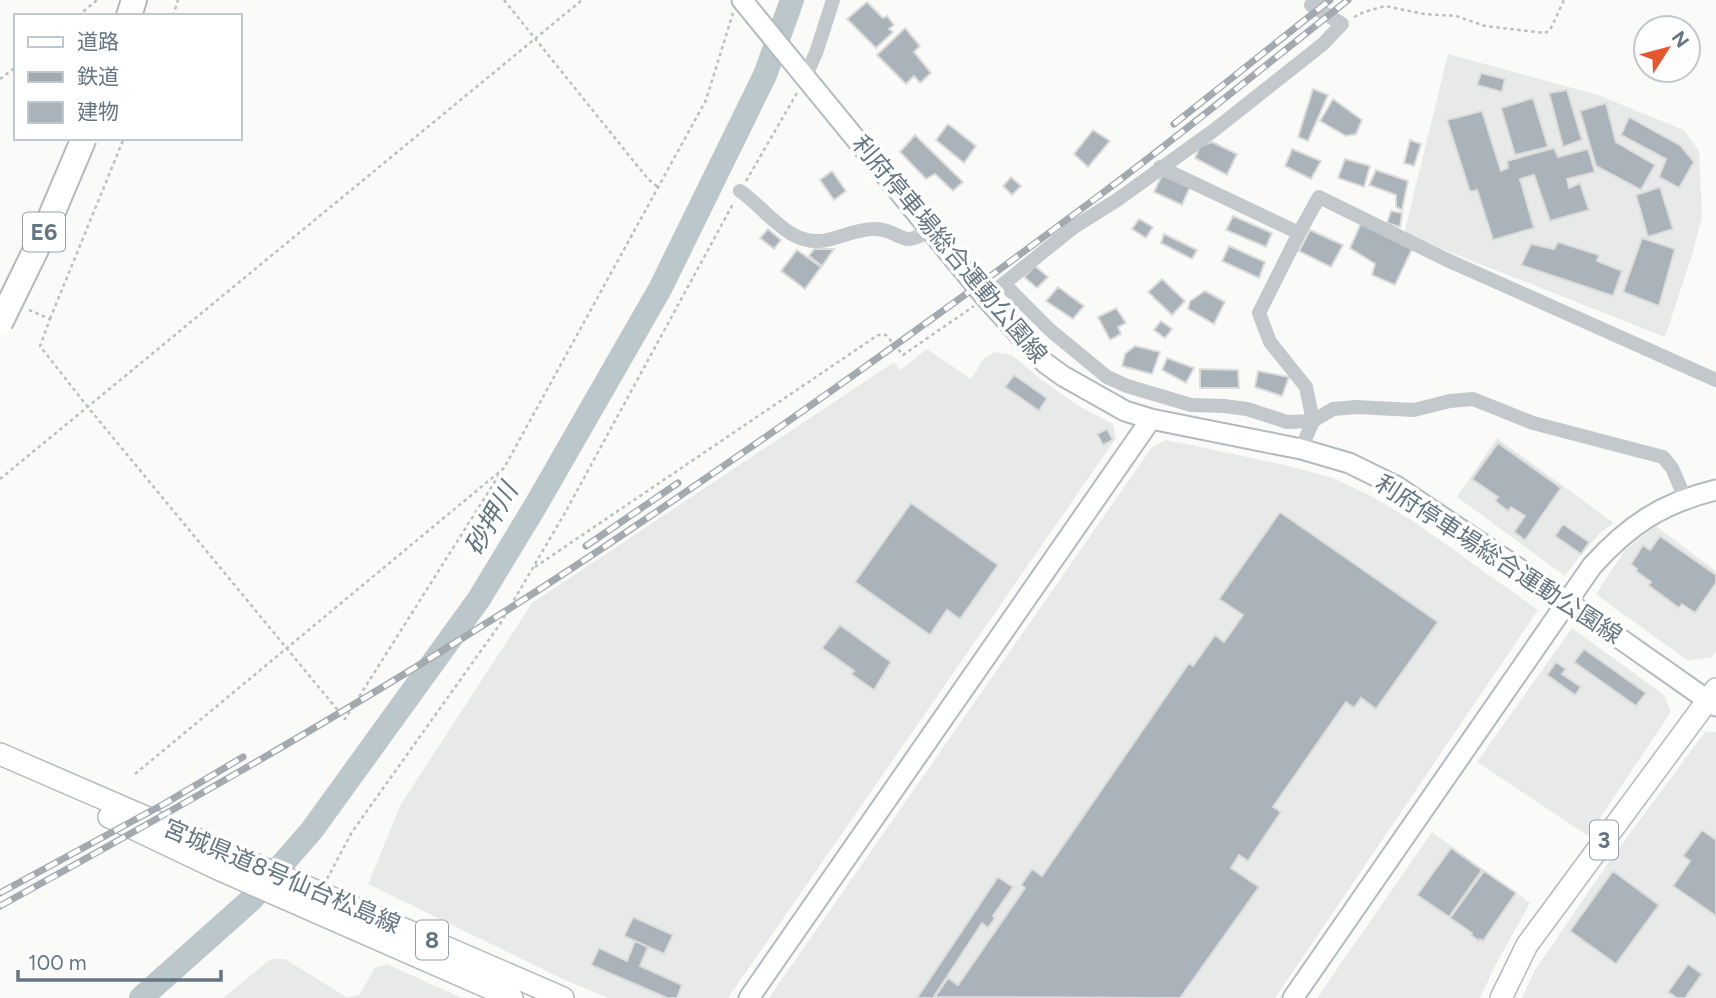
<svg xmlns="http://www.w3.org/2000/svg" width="1716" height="998" font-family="Figtree,'Noto Sans JP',sans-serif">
	<rect width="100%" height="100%" fill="#fafaf8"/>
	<path fill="#e8e9e9" d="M 1448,54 L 1598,95 L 1684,130 L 1699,151 L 1702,217 L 1692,255 L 1665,337 L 1404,234 Z
		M 927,349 L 971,379 L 985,357 L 995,352 L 1012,355 L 1043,381 L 1077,405 L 1113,424 L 1116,438 L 728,998 L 608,998 L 563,979 L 368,884 L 401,804 L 532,603 L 894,362 L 900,370 Z
		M 1497,438 L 1614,523 L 1601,532 L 1578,558 L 1565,576 L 1457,497 Z
		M 1166,440 L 1285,465 L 1333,478 L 1373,497 L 1416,523 L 1538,610 L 1275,998 L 769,998 L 1152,447 Z
		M 1656,526 L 1716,571 L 1716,651 L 1712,657 L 1688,661 L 1596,594 L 1625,550 Z
		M 1572,628 L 1664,695 L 1671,712 L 1588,836 L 1477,762 Z
		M 1705,732 L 1716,732 L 1716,998 L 1522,998 L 1535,970 L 1611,859 Z
		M 1432,832 L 1530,903 L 1496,964 L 1480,998 L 1317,998 Z
		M 271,959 L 285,959 L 346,997 L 359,995 L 375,968 L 387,964 L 462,998 L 223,998 Z"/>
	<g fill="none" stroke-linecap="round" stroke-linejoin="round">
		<path stroke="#bbc7cb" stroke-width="24" d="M 141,998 L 252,899 L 312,830 L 479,599 L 536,505 L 660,289 L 765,75 L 792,0"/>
	</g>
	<path fill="#aab3b9" stroke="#dcdcda" stroke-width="2" d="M 867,2 L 883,18 L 887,16 L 894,25 L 889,29 L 893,32 L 876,48 L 847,19 Z
		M 905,28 L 920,46 L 914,52 L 931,73 L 920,83 L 914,76 L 906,84 L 877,55 Z
		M 1481,73 L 1505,79 L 1502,92 L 1477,85 Z
		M 1313,89 L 1328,95 L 1308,141 L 1298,137 Z
		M 1567,90 L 1582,140 L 1563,147 L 1549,93 Z
		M 1533,98 L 1548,147 L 1515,155 L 1501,108 Z
		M 1333,99 L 1362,120 L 1356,134 L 1346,136 L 1320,121 Z
		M 1606,103 L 1616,142 L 1655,165 L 1641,190 L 1596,166 L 1580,111 Z
		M 1482,111 L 1501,171 L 1508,168 L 1507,161 L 1554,148 L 1558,157 L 1588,149 L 1595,172 L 1567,179 L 1569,188 L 1580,183 L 1589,210 L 1550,221 L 1534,175 L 1520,179 L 1534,228 L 1493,240 L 1477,190 L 1470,192 L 1447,120 Z
		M 1629,117 L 1681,146 L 1694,162 L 1679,188 L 1659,177 L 1666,159 L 1621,135 Z
		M 948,124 L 976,146 L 964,163 L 936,140 Z
		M 1093,130 L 1110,141 L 1088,167 L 1074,154 Z
		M 915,135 L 963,182 L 953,191 L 935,174 L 926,179 L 900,152 Z
		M 1410,140 L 1421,144 L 1414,166 L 1404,163 Z
		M 1212,142 L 1237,154 L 1227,175 L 1195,158 L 1200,146 Z
		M 1292,149 L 1321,161 L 1311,179 L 1285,166 Z
		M 1345,159 L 1370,166 L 1364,187 L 1338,178 Z
		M 1376,170 L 1408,181 L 1402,210 L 1396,207 L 1396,195 L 1369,185 Z
		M 832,171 L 846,191 L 834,200 L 820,180 Z
		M 1162,175 L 1190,187 L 1182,205 L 1154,192 Z
		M 1011,177 L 1021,186 L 1012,195 L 1003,186 Z
		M 1660,187 L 1673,229 L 1648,237 L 1636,195 Z
		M 1391,211 L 1402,213 L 1400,227 L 1387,223 Z
		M 1233,216 L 1272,233 L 1266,247 L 1226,230 Z
		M 1139,219 L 1153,227 L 1146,238 L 1132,229 Z
		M 1361,223 L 1413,247 L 1395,285 L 1372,275 L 1375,264 L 1350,248 Z
		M 768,229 L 781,240 L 774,249 L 760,238 Z
		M 1310,230 L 1343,245 L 1331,267 L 1299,251 Z
		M 1164,234 L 1197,250 L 1192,259 L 1161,243 Z
		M 1642,238 L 1675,249 L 1659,306 L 1623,292 Z
		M 1558,242 L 1599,255 L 1597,261 L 1622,271 L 1613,296 L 1521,265 L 1531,244 L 1554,249 Z
		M 1229,246 L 1265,262 L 1259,278 L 1222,261 Z
		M 814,249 L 834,249 L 822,266 L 809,256 Z
		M 797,250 L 821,267 L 805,289 L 781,271 Z
		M 1035,266 L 1048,277 L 1037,288 L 1024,277 Z
		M 1162,279 L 1185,301 L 1172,315 L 1148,292 Z
		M 1058,287 L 1084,306 L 1073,319 L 1046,301 Z
		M 1205,291 L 1225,302 L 1214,324 L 1188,309 L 1190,301 Z
		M 1116,308 L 1126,323 L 1118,327 L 1121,334 L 1110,340 L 1098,317 Z
		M 1161,321 L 1172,329 L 1165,338 L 1154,330 Z
		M 1135,346 L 1160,352 L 1152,374 L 1122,366 L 1125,354 Z
		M 1167,358 L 1194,368 L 1186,383 L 1162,370 Z
		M 1200,369 L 1238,370 L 1239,388 L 1200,388 Z
		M 1258,371 L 1289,377 L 1282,396 L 1255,387 Z
		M 1014,375 L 1047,398 L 1039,411 L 1005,387 Z
		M 1107,429 L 1113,440 L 1103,445 L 1097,434 Z
		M 1498,443 L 1561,488 L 1525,540 L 1514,532 L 1525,516 L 1511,507 L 1508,511 L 1495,501 L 1498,497 L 1472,479 Z
		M 911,503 L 998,565 L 960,619 L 947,610 L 930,635 L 855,582 Z
		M 1280,512 L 1438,622 L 1376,709 L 1361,698 L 1354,708 L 1346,702 L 1273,807 L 1281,812 L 1248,861 L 1239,855 L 1231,868 L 1259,887 L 1180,998 L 935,997 L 948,978 L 958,985 L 1025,888 L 1021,885 L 1032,869 L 1042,876 L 1189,663 L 1193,666 L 1215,635 L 1224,642 L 1243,615 L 1219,599 Z
		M 1563,524 L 1589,542 L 1581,554 L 1555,536 Z
		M 1660,536 L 1716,575 L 1716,583 L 1695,613 L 1682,604 L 1679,608 L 1648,585 L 1651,582 L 1636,571 L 1637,569 L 1631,564 L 1643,545 L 1650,550 Z
		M 840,625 L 891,662 L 874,690 L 851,674 L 854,671 L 822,648 Z
		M 1584,649 L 1646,693 L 1636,706 L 1574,662 Z
		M 1556,662 L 1566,669 L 1562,674 L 1581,687 L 1575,695 L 1547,675 Z
		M 1702,830 L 1716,840 L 1716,916 L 1673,886 L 1690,861 L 1683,856 Z
		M 1451,848 L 1482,870 L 1449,917 L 1417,895 Z
		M 1484,871 L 1516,893 L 1483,941 L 1480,939 L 1479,941 L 1471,935 L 1472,933 L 1450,918 Z
		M 1613,871 L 1659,905 L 1616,964 L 1570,931 Z
		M 998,877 L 1013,887 L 993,916 L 995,918 L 988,928 L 982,923 L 933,998 L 917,998 Z
		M 633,917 L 673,935 L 664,954 L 624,936 Z
		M 635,941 L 648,947 L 640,966 L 682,985 L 677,998 L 667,998 L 591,965 L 599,948 L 627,961 Z
		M 1688,964 L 1702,974 L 1685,998 L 1677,998 L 1668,992 Z"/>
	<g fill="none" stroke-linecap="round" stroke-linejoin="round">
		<defs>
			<path id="secondary" d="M 742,0 L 986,298 L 1045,363 L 1063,376 L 1125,411 L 1151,419 L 1301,449 L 1349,463 L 1396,486 L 1555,593 L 1716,706
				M 749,998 L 1151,419
				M 1293,998 L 1592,566 C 1629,525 1662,503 1716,490"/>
			<path id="primary" d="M 0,754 L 563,998
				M 109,817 L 218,869 L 512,998
				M 1501,998 L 1527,945 L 1716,689"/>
			<path id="highway" d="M 129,16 L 134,0"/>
		</defs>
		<use href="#secondary" stroke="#b3babf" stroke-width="23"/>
		<use href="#primary" stroke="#b5babe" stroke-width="24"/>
		<use href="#highway" stroke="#b4b9bd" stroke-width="28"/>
		<path stroke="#bbbfc2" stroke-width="2.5" stroke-dasharray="3.5 3.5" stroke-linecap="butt" d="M 504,0 L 648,179 L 659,188
			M 78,16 L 97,0
			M 173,16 L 178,0
			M 1354,17 L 1364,12 L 1385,6 L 1424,14 L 1456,16 L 1485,26 L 1545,33 L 1550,30 L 1564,0
			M 0,79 L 16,67
			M 746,181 L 797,93
			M 29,310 L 50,319 L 40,346 L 87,406 L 345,719 L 501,472
			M 50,319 L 124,138
			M 0,479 L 582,0
			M 535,567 L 878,335 L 886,335 L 903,355 L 974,306
			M 135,774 L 504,468 L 706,100 L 733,13
			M 327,879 L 352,832 L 500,624 L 566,511 L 734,202"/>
		<path stroke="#c3c8cc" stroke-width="14" d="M 805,77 L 816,53 L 833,0
			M 1160,167 L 1299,233 L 1319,197 L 1445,259 L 1716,380
			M 740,191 C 768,210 789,248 827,240 C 842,237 860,228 875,229 C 904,230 899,251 931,229
			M 1299,233 L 1259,313 L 1270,342 L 1306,387 L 1313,421 L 1301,449
			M 1004,284 L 1050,330 L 1107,377 L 1127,386 L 1191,405 L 1224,406 L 1247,409 L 1287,422 L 1313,421 L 1333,409 L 1356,407 L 1414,410 L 1450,401 L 1473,399 L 1533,423 L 1663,457 L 1672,468 L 1685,498
			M 986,298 L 1074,227 L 1117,200 L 1213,131 L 1323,44 L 1342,24 L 1311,5 L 1318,0"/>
		<use href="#secondary" stroke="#fff" stroke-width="19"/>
		<use href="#primary" stroke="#fff" stroke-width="21"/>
		<use href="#highway" stroke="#fff" stroke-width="24"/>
		<defs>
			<path id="rail" d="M 1174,124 L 1330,0
				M 586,546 L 678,483
				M 0,893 L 164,804 L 243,757
				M 0,906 C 215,788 428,666 631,529 C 792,421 949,308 1104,192 C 1187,130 1267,64 1348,0"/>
		</defs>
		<use href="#rail" stroke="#a2aab0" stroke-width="7"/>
		<use href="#rail" stroke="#fff" stroke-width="4.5" stroke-dasharray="13" stroke-linecap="butt"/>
		<defs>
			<path id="highway-bridge" d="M 0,323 L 43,235 L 84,138"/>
		</defs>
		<use href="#highway-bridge" stroke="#b4b9bd" stroke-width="28" stroke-linecap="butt"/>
		<use href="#highway-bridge" stroke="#fff" stroke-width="24"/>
	</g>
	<g text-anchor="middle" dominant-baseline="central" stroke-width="7" stroke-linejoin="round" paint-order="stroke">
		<g fill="#fff" stroke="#939fa8" stroke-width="2">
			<rect x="23" y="212.5" width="42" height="39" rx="5"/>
			<rect x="1590" y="820.5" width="28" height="39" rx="5"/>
			<rect x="416" y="920.5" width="32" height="39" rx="5"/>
		</g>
		<g font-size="23" font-weight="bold" fill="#657683">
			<text x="44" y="232">E6</text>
			<text x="1604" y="840">3</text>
			<text x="432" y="940">8</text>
		</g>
		<g font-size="24" fill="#657683" stroke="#fff">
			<text transform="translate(950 249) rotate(50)">利府停車場総合運動公園線</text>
			<text transform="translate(1499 559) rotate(33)">利府停車場総合運動公園線</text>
			<text transform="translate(282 876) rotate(23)">宮城県道8号仙台松島線</text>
		</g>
		<g font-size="26" font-style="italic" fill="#60757c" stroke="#fff">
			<text transform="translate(491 519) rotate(-60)">砂押川</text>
		</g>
	</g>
	<rect x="14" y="14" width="228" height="126" fill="#ffffff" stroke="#c1c8cd" stroke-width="2"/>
	<rect x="28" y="37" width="35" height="10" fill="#ffffff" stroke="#c1c8cd" stroke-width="2"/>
	<text x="77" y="49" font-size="21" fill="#657683">道路</text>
	<rect x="28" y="72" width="35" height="10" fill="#a2aab0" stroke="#c1c8cd" stroke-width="2"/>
	<text x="77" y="84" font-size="21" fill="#657683">鉄道</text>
	<rect x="28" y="102" width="35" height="21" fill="#aab3b9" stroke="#c1c8cd" stroke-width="2"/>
	<text x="77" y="119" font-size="21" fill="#657683">建物</text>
	<g transform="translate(1667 49) rotate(54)"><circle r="33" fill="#ffffff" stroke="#c1c8cd" stroke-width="2"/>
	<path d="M0-5L12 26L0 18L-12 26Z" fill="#e4572e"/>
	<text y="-10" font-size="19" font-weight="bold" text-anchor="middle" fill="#657683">N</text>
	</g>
	<path d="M18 970v10h203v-10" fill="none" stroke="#657683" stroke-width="3.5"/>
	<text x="28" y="970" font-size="21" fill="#657683" stroke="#ffffff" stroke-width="5" paint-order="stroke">100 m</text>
</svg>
